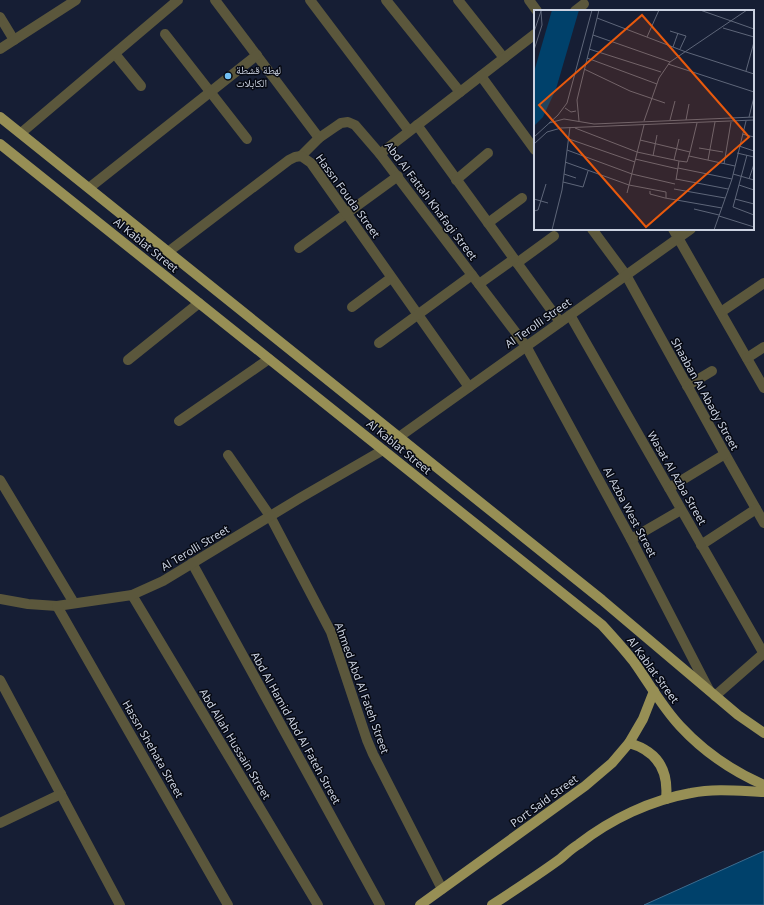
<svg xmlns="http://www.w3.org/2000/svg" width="764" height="905" font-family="'Noto Sans','Noto Naskh Arabic',sans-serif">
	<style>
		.water { fill: #00416b; stroke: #3d6c8e }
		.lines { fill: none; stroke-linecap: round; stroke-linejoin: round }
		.minor { stroke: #5b573c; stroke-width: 10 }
		.major { stroke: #978f55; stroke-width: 10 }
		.poi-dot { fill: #72c1f5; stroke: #060912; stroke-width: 1.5 }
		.labels { text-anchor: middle; stroke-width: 3; stroke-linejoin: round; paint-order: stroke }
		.poi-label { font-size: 11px; fill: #cbd2e1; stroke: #060912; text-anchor: start }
		.street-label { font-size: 11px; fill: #cbd2e1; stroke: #060912 }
		.inset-road { fill: none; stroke: #5e6679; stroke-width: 1 }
		.view { fill: #e8590c; fill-opacity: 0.15; stroke: #e8590c; stroke-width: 2 }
		.inset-edge { fill: none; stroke: #cbd2e1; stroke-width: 2 }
	</style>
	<rect width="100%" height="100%" fill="#161e34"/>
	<polygon class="water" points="764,851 764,905 644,905"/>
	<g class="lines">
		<g class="minor">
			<polyline points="215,0 319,138"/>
			<polyline points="310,0 409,131"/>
			<polyline points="386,0 460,92"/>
			<polyline points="458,0 504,58"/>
			<polyline points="529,0 537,11"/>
			<polyline points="575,11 584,4"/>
			<polyline points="0,17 14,40"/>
			<polyline points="165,34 247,139"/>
			<polyline points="0,49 76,0"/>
			<polyline points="115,54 141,86"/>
			<polyline points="481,76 535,150"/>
			<polyline points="417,125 560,322"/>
			<polyline points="21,133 178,0"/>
			<polyline points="380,154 535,34"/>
			<polyline points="301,156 319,138 335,127 341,123 348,122 355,125 380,154 526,346 631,539 709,690"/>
			<polyline points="456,180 488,153"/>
			<polyline points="89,188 257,55"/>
			<polyline points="488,223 522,198"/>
			<polyline points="592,229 626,275 725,454 764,523"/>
			<polyline points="673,229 764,388"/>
			<polyline points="299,248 398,176"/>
			<polyline points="168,252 289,160 295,157 301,156 311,163 469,387"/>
			<polyline points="517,263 554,236"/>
			<polyline points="479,284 514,259"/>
			<polyline points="352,307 391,278"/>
			<polyline points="721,312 764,283"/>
			<polyline points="570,315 764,654"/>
			<polyline points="379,343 472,275"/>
			<polyline points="747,358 764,347"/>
			<polyline points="128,360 199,303"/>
			<polyline points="687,386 712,371"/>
			<polyline points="179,421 269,359"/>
			<polyline points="399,437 691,229"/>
			<polyline points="228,455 270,516 331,632 367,740 373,754 442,889"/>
			<polyline points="0,480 74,603"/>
			<polyline points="669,488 725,454"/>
			<polyline points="631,539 681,510"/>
			<polyline points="701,545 756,509"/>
			<polyline points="192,563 380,905"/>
			<polyline points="132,595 318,905"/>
			<polyline points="0,599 28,604 57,606 132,595 163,581 300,498 383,450"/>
			<polyline points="57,606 228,905"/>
			<polyline points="0,680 120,905"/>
			<polyline points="715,696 764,653"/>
			<polyline points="0,823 61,794"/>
		</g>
		<g class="major">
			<polyline points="0,117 602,600 738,715 764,733"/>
			<path d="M0 144 602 625C613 637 624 649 634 662 649 683 662 707 680 726 704 752 732 771 764 785"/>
			<path d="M629 743C657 751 669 770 666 799"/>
			<polyline points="420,905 585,786 612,763 629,743 643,719 654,691"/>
			<path d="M492 905C515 890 538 875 560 859 566 854 572 848 579 844 611 819 651 800 691 793 715 788 740 791 764 792"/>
		</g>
	</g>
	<circle class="poi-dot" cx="228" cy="76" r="4"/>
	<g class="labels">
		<g class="poi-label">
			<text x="236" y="74">لهطة قشطة<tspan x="236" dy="13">الكابلات</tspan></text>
		</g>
		<g class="street-label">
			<text transform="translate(348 196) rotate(54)" y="4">Hassn Fouda Street</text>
			<text transform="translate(431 201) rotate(53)" y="4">Abd Al Fattah Khafagi Street</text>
			<text transform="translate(146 245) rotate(39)" y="4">Al Kablat Street</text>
			<text transform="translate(538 323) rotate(-35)" y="4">Al Terolli Street</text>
			<text transform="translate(705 394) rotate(61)" y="4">Shaaban Al Abady Street</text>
			<text transform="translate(399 447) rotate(39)" y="4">Al Kablat Street</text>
			<text transform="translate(677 478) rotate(60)" y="4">Wasat Al Azba Street</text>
			<text transform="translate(630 512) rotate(62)" y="4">Al Azba West Street</text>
			<text transform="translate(195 548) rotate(-31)" y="4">Al Terolli Street</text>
			<text transform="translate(653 670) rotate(54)" y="4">Al Kablat Street</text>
			<text transform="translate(362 688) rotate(70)" y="4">Ahmed Abd Al Fateh Street</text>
			<text transform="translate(296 728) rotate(61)" y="4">Abd Al Hamid Abd Al Fateh Street</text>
			<text transform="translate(235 744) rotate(59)" y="4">Abd Allah Hussain Street</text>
			<text transform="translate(153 749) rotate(60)" y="4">Hassn Shehata Street</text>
			<text transform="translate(544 801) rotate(-36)" y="4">Port Said Street</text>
		</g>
	</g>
	<g transform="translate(534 10)">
		<rect width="220" height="220" fill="#161e34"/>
		<path d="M18 0H45L22 79 9 107 0 116V62Z" fill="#00416b"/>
		<path class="inset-road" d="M166 0 220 19M63 8 152 42 220 64M189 18 220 27M136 21 152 26 146 39M0 22 7 1M59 25 136 52M113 27 125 0M139 37 144 23M55 39 127 62M0 40 8 15 7 1M53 48 123 74M134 54 220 82M50 59 96 81 131 93M212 61 220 32M31 98 37 102 42 101M215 107 220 87M136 110 141 91M152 110 155 94M45 111 43 90 65 0M110 111 125 68 136 52 213 0M15 113 30 109 60 114 220 107M41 118 103 142 145 151 153 152 156 142M208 124 220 127M0 127 24 105 33 93 58 0M35 129 101 152M106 130 156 142 163 113M0 134 13 122 27 118 220 110M205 136 220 141M165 138 189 142M33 140 98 164 141 174M203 143 220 147M213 145 199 197 220 205M119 146 123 125M155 146 201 156M101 149 144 159M140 150 145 129M174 150 181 112M31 152 95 175 132 182V188M190 154 197 112M144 158 198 169M30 164 42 168M199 164 220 170M142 169 194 179M215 169 220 154M142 170 145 151M29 172 49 177 54 161M205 175 220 180M140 179 191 188M116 181V184L131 188 188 198M93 183 110 115M0 189 14 193M201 189 220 194M160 199 185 205M0 201 4 200 12 174M185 206 220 217M18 220 28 180 36 117M180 220 198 169 212 111"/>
		<path class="view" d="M108 5 215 127 112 217 5 95Z"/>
		<rect width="220" height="220" class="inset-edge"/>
	</g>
</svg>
